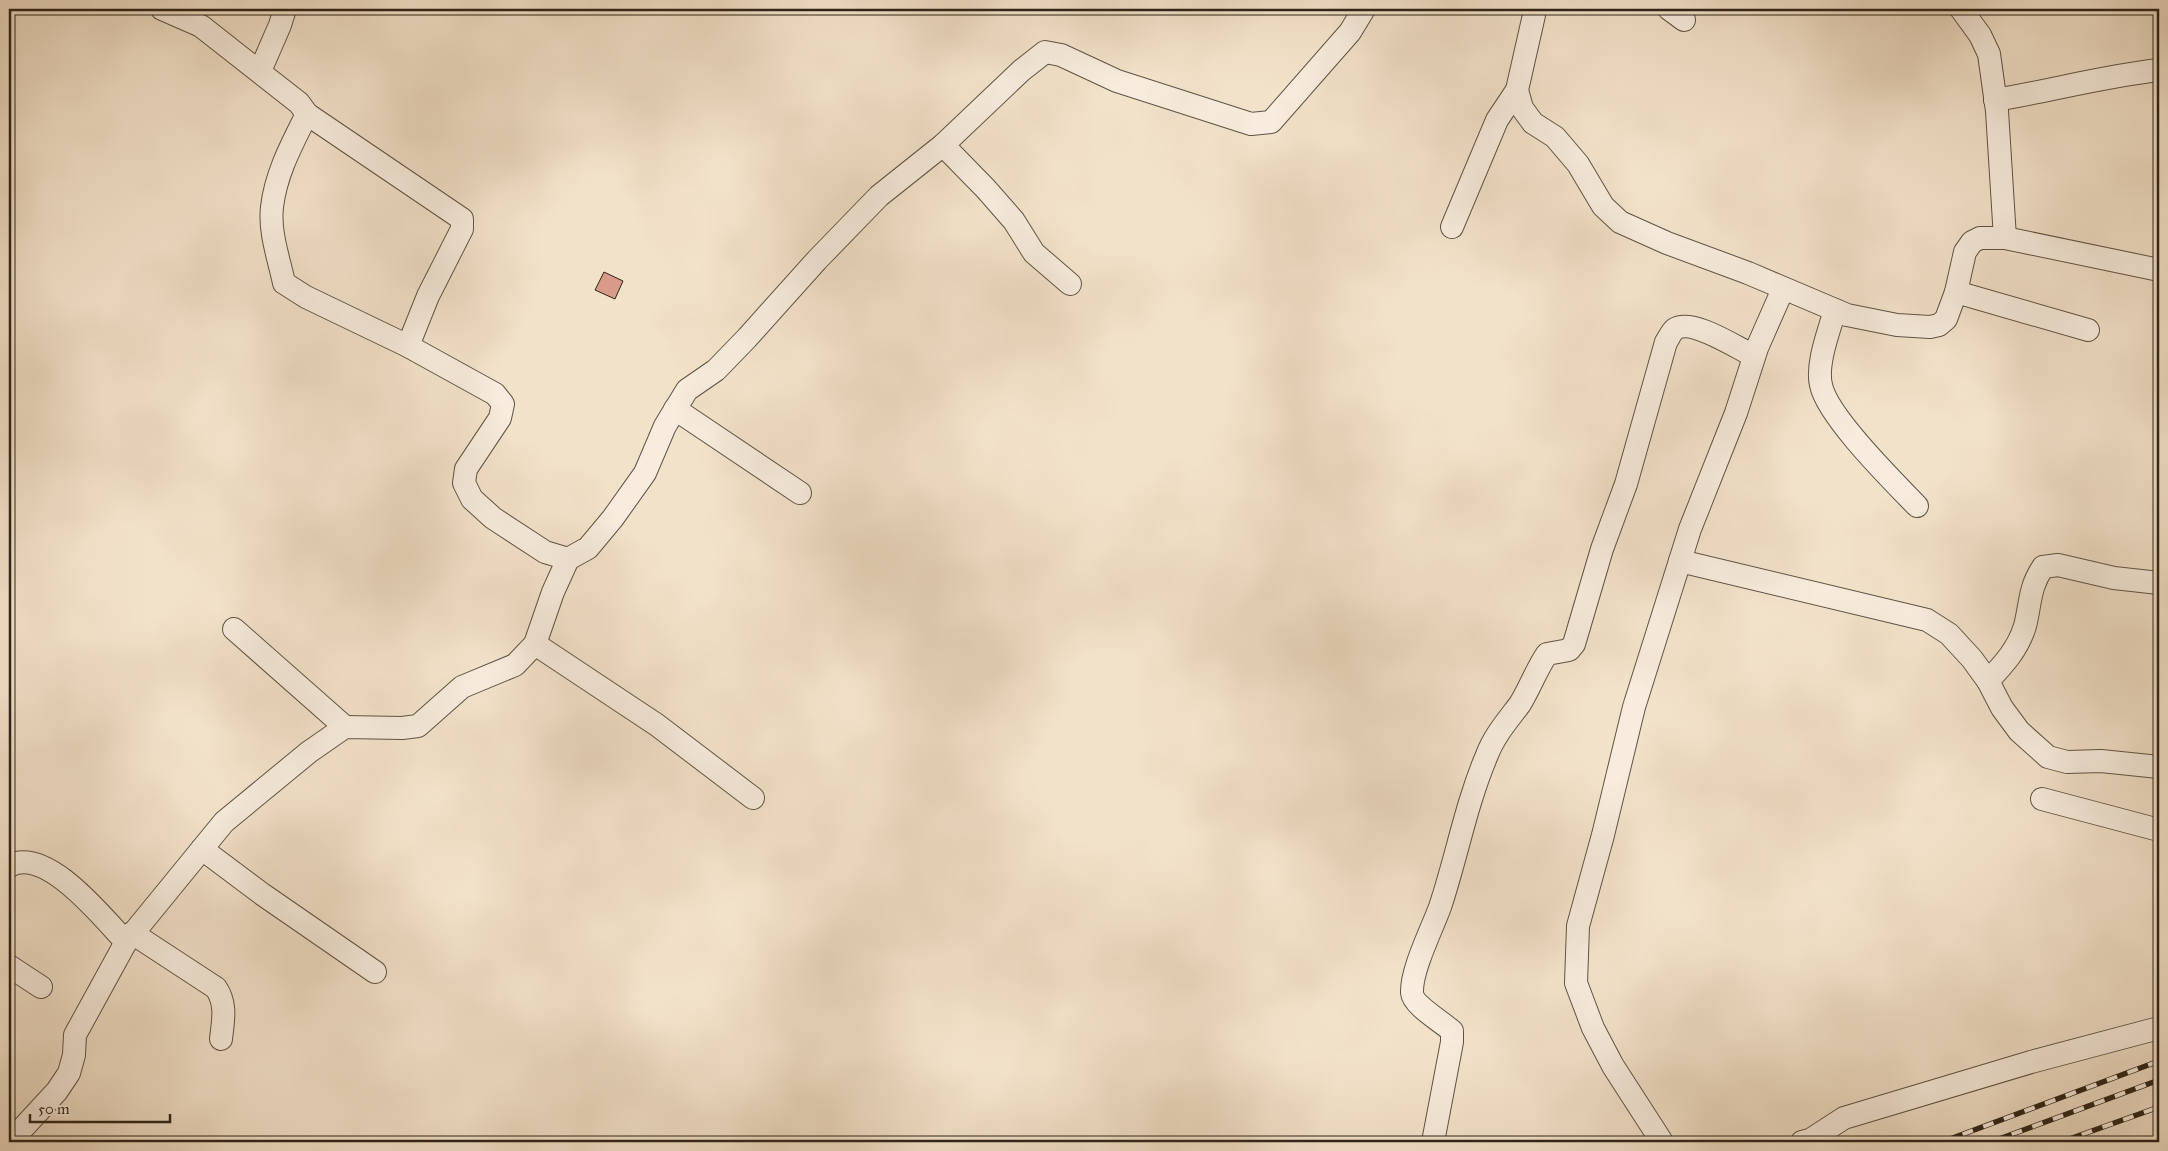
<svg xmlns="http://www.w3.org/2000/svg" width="2168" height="1151" font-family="'IM FELL Great Primer',serif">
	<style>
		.building { fill: #d89b8a; stroke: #2d2419 }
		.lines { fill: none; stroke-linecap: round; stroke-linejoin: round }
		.street-casing { stroke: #5e5445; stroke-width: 24 }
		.street { stroke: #f7ecdd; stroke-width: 22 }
		.rail-casing { stroke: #2d2419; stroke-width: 5.5 }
		.rail { stroke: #f7ecdd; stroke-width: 4; stroke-dasharray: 11; stroke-linecap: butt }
	</style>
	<rect width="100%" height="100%" fill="#f3e2ca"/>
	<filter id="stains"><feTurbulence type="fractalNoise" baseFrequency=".004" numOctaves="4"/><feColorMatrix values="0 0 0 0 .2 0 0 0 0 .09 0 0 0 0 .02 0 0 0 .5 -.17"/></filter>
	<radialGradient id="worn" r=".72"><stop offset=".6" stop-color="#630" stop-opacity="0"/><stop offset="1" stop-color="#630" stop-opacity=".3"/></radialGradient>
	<polygon class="building" points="604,272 623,281 615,299 595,290"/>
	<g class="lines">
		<defs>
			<g id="street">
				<polyline points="162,9 201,26 299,103 307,114 462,219 462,229 428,296 408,346 495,394 503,404 500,418 466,469 464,483 472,499 493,518 545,552 568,559 588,548 613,518 645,473 665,426 687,390 716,370 747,338 817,260 879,196 943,145 1022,70 1045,52 1061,55 1117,81 1251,124 1271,122 1350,32 1364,9"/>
				<polyline points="1533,9 1534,15 1517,90 1522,108 1533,123 1555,137 1578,164 1603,206 1620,222 1667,243 1748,273 1847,315 1897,325 1930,327 1939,325 1946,319 1956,292 1965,252 1972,242 1980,238 2005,238 2159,270"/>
				<polyline points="1669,9 1684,20"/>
				<polyline points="1961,9 1980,35 1989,54 1997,111 2005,238"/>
				<polyline points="260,71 280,25 285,9"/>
				<path d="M1995 100C2050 91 2104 76 2159 70"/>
				<path d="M307 114C292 144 276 173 272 207 269 232 279 259 284 283L306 297 408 346"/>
				<polyline points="943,145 986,189 1014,221 1034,253 1070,284"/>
				<polyline points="1452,227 1497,120 1517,90"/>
				<polyline points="1956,292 2088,330"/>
				<path d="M1835 310C1829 331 1816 364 1821 385 1827 416 1893 481 1917 506"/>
				<polyline points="675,409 800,493"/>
				<polyline points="1680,561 1927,620 1949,634 1972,659 1988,681 2002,708 2019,731 2048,757 2067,762 2101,761 2159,767"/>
				<polyline points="234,629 345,727"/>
				<polyline points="535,644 657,725 753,798"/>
				<path d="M1988 681C2004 664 2018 649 2025 626 2031 602 2029 588 2043 567L2058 565 2114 578 2159 583"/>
				<polyline points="2042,799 2159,830"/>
				<polyline points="202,849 262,894 375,972"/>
				<path d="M9 866C46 845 103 918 126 942"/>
				<path d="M132 933 216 988C227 1004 223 1021 221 1039"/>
				<polyline points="9,966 41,987"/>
				<polyline points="10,1142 57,1091 69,1073 74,1055 75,1035 126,942 224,822 309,752 345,727 402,728 418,726 462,687 515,665 535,644 553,592 568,559"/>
				<path d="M1433 1142 1452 1042V1031C1442 1022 1413 1005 1412 993 1411 970 1432 929 1440 907 1457 856 1466 804 1487 755 1494 736 1508 720 1520 704 1530 688 1536 670 1547 654L1569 650 1574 644 1602 549 1626 484 1666 342C1669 338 1671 332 1675 329 1692 318 1737 348 1754 356"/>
				<polyline points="1662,1142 1613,1066 1593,1028 1576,983 1578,926 1603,835 1634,707 1690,529 1736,413 1757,348 1783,289"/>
				<polyline points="1802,1142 1810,1140 1844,1118 2031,1062 2159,1028"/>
			</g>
		</defs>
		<use href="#street" class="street-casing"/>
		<use href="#street" class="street"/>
		<defs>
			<g id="rail">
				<polyline points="1942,1142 2159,1061"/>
				<polyline points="1991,1142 2159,1080"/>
				<polyline points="2061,1142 2159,1107"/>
			</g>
		</defs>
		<use href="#rail" class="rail-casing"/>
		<use href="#rail" class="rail"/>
	</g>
	<rect width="2168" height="1151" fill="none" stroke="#f3e2ca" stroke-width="30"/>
	<rect x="10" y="10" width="2148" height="1131" fill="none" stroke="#2d2419" stroke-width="2.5"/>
	<rect x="15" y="15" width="2138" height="1121" fill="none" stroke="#2d2419"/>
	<path d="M30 1114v8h140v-8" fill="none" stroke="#2d2419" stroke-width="2.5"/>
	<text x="38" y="1114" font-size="15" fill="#2d2419" stroke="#f7ecdd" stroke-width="4" paint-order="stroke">50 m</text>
	<rect width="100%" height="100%" filter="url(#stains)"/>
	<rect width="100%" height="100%" fill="url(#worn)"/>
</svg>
